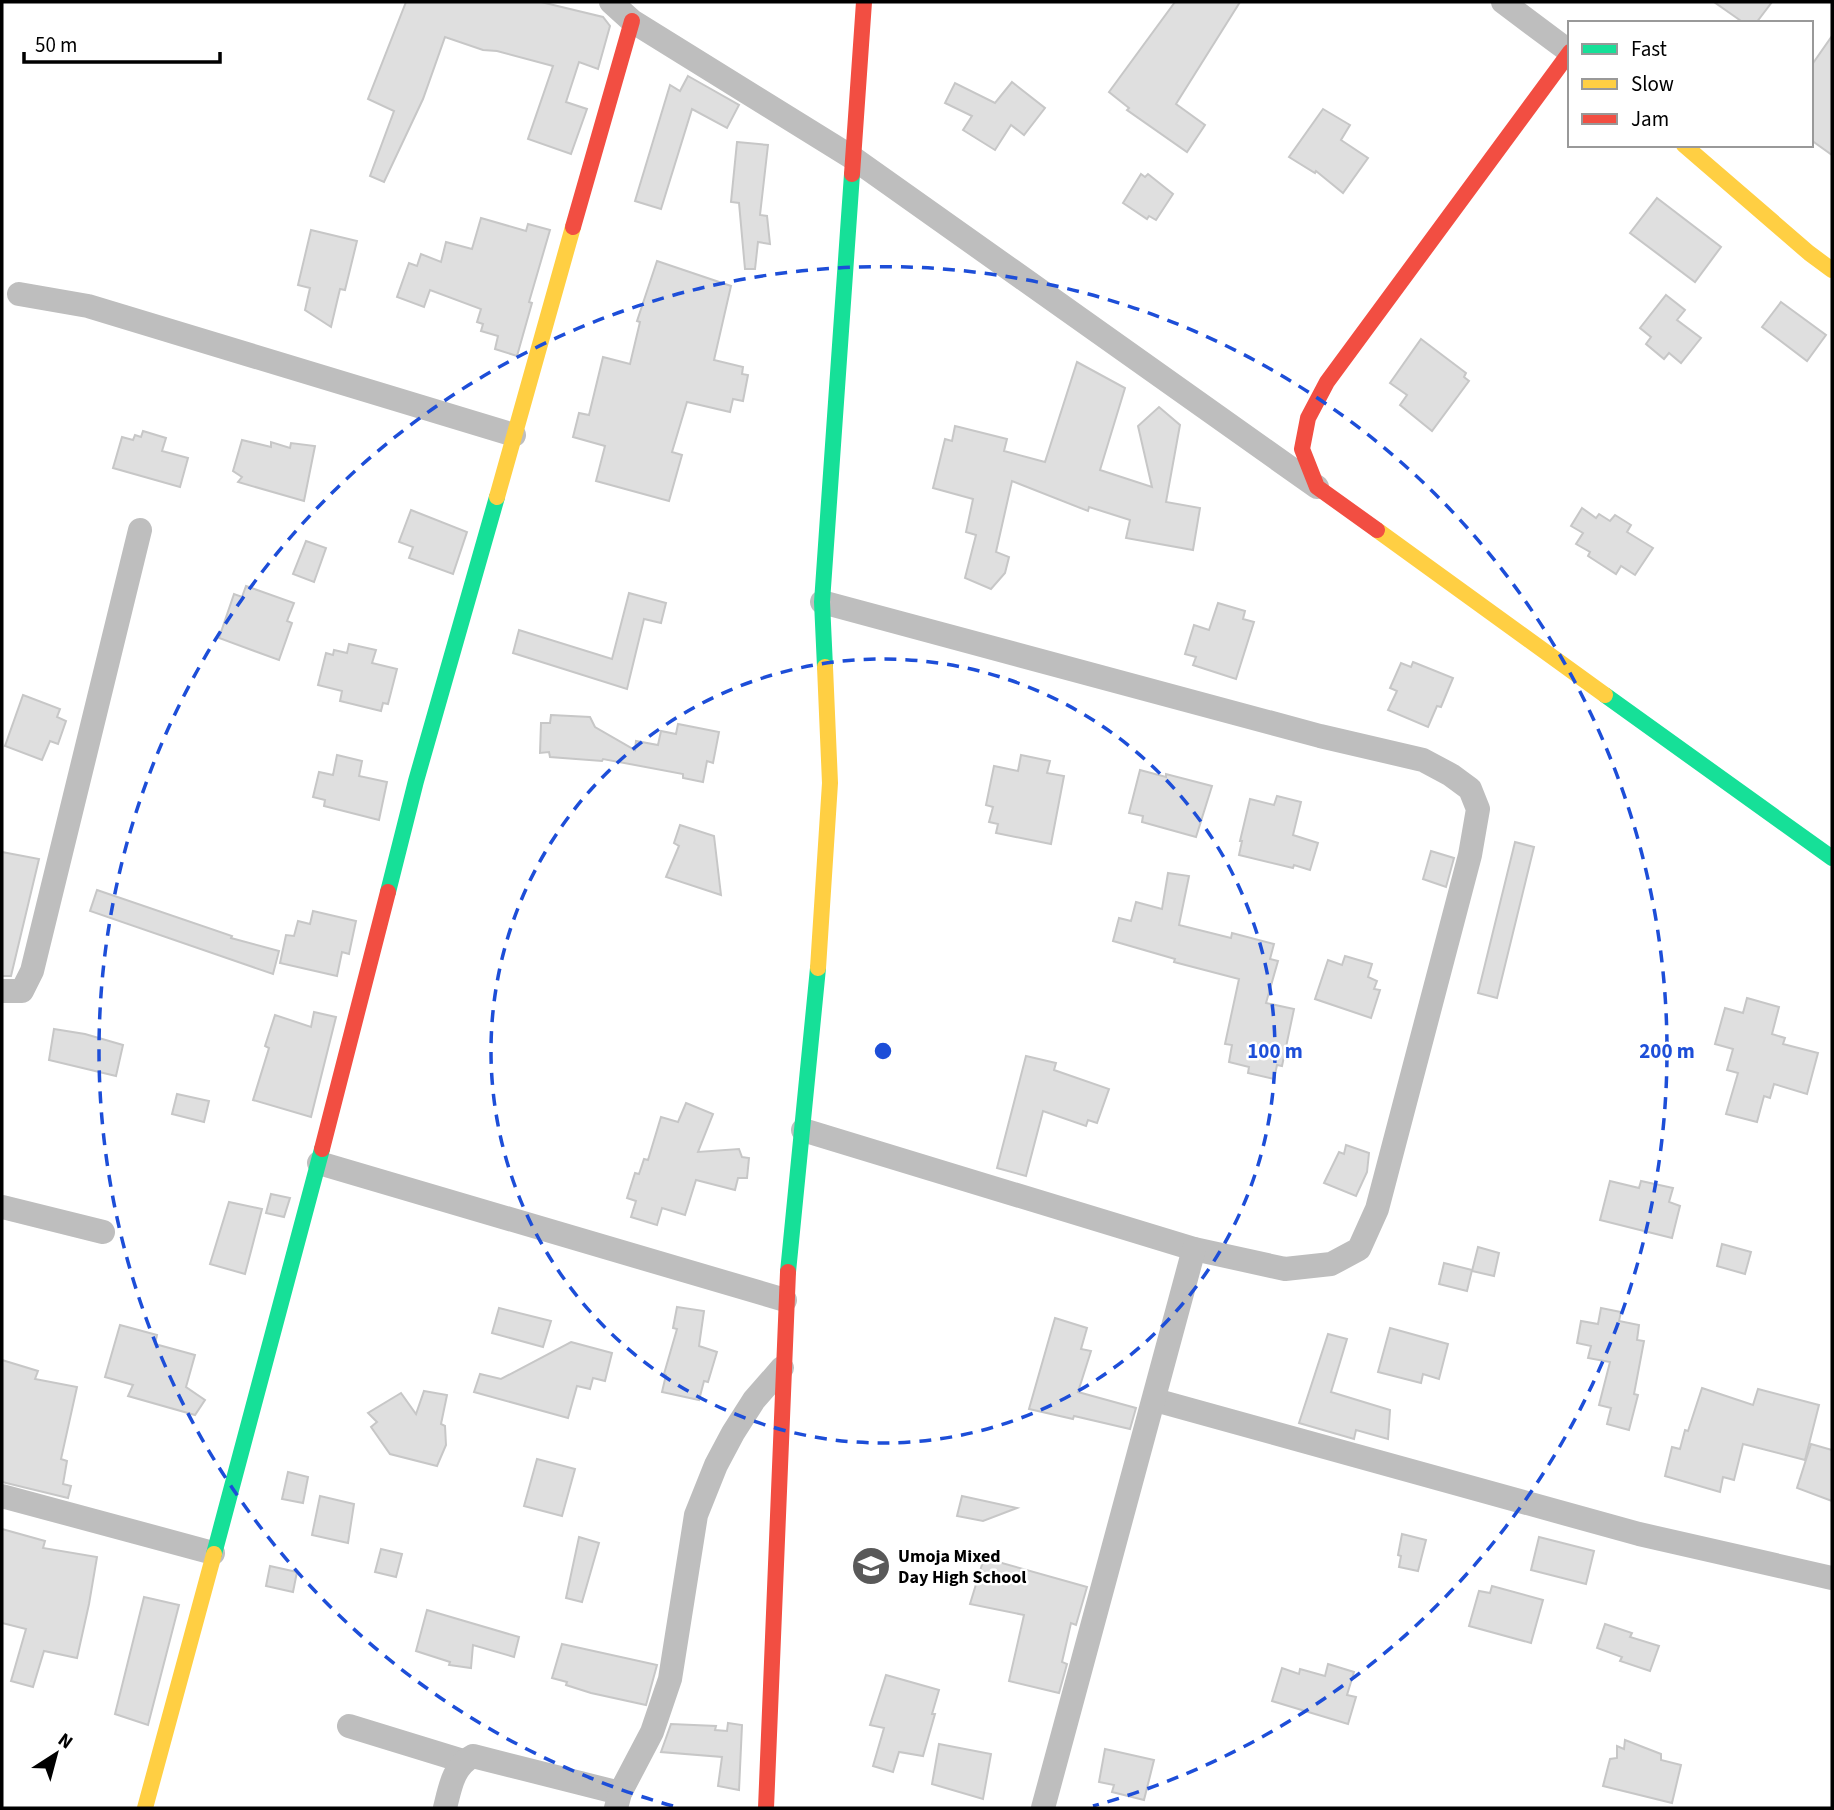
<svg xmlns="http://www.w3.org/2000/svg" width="1834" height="1810" font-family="'Source Sans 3',sans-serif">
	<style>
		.building { fill: #dfdfdf; stroke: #c7c7c7; stroke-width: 2 }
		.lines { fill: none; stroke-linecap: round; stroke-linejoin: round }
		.street { stroke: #bebebe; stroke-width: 24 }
		.fast { stroke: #16e098; stroke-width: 16 }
		.slow { stroke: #ffcf43; stroke-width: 16 }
		.jam { stroke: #f24e42; stroke-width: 16 }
		.ring { fill: none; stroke: #1d4ed8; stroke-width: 3.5; stroke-dasharray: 12 9 }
		.labels { text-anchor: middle; stroke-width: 5; stroke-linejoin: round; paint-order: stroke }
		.poi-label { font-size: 18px; font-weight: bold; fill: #000; stroke: #fff; text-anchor: start }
		.centre { fill: #1d4ed8; stroke: #fff; stroke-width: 3.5 }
		.ring-label { font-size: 21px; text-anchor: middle; font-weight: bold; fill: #1d4ed8; stroke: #fff; stroke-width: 5; stroke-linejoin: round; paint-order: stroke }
	</style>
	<rect width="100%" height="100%" fill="#fff"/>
	<g class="building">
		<polygon points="406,2 541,2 603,17 610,26 598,69 579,62 566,102 587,109 571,154 528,139 553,66 497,51 483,50 445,37 423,99 384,182 370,176 394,111 368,99"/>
		<polygon points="1175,2 1240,2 1176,104 1205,125 1187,152 1127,110 1129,108 1109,92"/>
		<polygon points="1714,2 1772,2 1756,23 1744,23"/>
		<polygon points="1832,36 1832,155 1811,140 1811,66"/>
		<polygon points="688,76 739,105 727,128 692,109 661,209 635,201 670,85 680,91"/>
		<polygon points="1012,82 1045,108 1024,135 1011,125 995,150 963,130 972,116 945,103 955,83 995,103"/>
		<polygon points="1323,109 1350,125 1341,140 1368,158 1343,193 1316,171 1315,173 1289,157"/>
		<polygon points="737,142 768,145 760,215 767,216 770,244 758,242 755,269 745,269 739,203 731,202"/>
		<polygon points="1141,174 1145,177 1148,174 1173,194 1156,220 1149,216 1147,219 1123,203"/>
		<polygon points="1657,198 1721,247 1695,282 1630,233"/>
		<polygon points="481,218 526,231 528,224 550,230 529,302 532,303 517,356 495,349 498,336 481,331 483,324 477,322 481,309 430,290 424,307 397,297 409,263 417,266 421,254 441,262 446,242 472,249"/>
		<polygon points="311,230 357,241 345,290 340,289 331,327 305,310 310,288 298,285"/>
		<polygon points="657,261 731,286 714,360 743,367 742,374 748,375 743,401 733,399 730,412 687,402 672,452 682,455 669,501 596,481 605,446 573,437 579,413 589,415 603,357 630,364 640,322 637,321"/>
		<polygon points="1666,295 1685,310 1677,320 1701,338 1681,363 1669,353 1664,359 1646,344 1651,337 1640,328"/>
		<polygon points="1781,302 1826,335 1807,361 1762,327"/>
		<polygon points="1421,339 1466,373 1464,377 1469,381 1432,431 1400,405 1407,395 1390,383"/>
		<polygon points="1077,362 1125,388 1100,470 1152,487 1138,426 1159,407 1180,425 1166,502 1200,508 1193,550 1126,538 1130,520 1089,507 1088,511 1012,481 996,552 1009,557 1005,573 991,589 965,578 976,535 966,532 973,499 933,488 945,439 952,441 955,426 1007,439 1004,451 1045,462"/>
		<polygon points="143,431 166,438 162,451 188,458 180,487 113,468 122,437 133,440 135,435 141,437"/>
		<polygon points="242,440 271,447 271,442 290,448 291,443 315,446 304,501 238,482 242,477 233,471"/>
		<polygon points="1582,508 1596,518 1599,514 1610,521 1615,515 1631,525 1627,532 1653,548 1635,575 1621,566 1616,574 1588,556 1590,552 1576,544 1583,533 1571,526"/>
		<polygon points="411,510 467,532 453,574 409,558 413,547 399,542"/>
		<polygon points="306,541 326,548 314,582 293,574"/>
		<polygon points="246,586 294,603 287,621 292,623 279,660 219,638 234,594 242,597"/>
		<polygon points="629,593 666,603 661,623 644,619 627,689 513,653 519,630 612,659"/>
		<polygon points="1218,603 1245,611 1243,619 1254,622 1236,679 1193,665 1196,657 1185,654 1194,625 1209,630"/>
		<polygon points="349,644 376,650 372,663 397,669 388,704 383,703 381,711 340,701 342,691 318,685 326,653 333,655 334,650 347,653"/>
		<polygon points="1413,662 1453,678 1441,707 1437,706 1428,727 1388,710 1397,691 1390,688 1401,663 1411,667"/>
		<polygon points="23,695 60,709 57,717 66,721 58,744 50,741 42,760 5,746"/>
		<polygon points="551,715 590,717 595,727 635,750 636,741 658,745 661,731 676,734 678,724 719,732 713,763 707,761 703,782 683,778 683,774 603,759 602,761 550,757 549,752 540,753 541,723 550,723"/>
		<polygon points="337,755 362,761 359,776 387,782 379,820 324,806 325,800 313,797 319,772 333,775"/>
		<polygon points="1021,755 1050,761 1047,773 1064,776 1051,844 996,833 998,824 989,822 993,807 986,805 994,766 1018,771"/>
		<polygon points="1140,770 1166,777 1166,774 1212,786 1196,837 1142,822 1143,816 1129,813"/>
		<polygon points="1277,796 1301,802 1293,835 1318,843 1310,870 1294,865 1293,868 1239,855 1242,841 1240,841 1250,799 1274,805"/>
		<polygon points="680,825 714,836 721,895 666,877 679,846 674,843"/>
		<polygon points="1515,842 1534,847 1497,998 1478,993"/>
		<polygon points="1431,851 1454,858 1446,887 1423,879"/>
		<polygon points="2,852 39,859 11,976 2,976"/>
		<polygon points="1168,873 1189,876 1179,925 1231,938 1232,933 1274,944 1270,959 1278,961 1266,1003 1294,1009 1282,1066 1277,1065 1274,1079 1248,1073 1249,1067 1229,1062 1232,1045 1225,1044 1239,979 1174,962 1175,959 1113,941 1119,918 1131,921 1136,902 1162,909"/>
		<polygon points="97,890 232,936 231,938 279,951 273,974 90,911"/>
		<polygon points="313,911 356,921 349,954 342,952 337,976 280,963 286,935 294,936 298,921 310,924"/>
		<polygon points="1345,956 1372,964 1368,977 1377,981 1374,989 1380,990 1371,1018 1315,999 1328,960 1342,965"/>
		<polygon points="1747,998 1779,1007 1772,1034 1785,1038 1783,1044 1818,1053 1807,1094 1774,1084 1770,1098 1764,1096 1757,1122 1726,1114 1738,1073 1727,1070 1733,1049 1715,1044 1725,1008 1743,1013"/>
		<polygon points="314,1012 336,1017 311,1117 253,1100 269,1048 265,1046 275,1015 311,1027"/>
		<polygon points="54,1029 85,1034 123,1045 116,1076 49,1060"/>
		<polygon points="1026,1056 1056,1063 1054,1070 1109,1089 1097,1123 1088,1120 1086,1126 1043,1111 1026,1176 997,1168"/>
		<polygon points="177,1094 209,1101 204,1122 172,1114"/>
		<polygon points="686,1103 713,1114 698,1152 739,1149 742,1157 749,1158 747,1178 738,1178 735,1190 696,1180 685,1215 662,1208 657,1225 631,1217 636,1201 627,1198 635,1173 639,1174 644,1159 648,1160 661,1117 678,1122"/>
		<polygon points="1346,1145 1369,1153 1367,1172 1356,1196 1324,1183 1339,1152 1344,1154"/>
		<polygon points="1610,1181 1639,1188 1641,1181 1673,1188 1669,1202 1680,1206 1672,1238 1600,1220"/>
		<polygon points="271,1194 290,1198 284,1217 266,1213"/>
		<polygon points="229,1202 262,1209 245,1274 210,1264"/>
		<polygon points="1722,1244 1751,1252 1745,1274 1717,1266"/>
		<polygon points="1478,1247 1499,1253 1494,1276 1472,1271"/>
		<polygon points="1444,1263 1472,1270 1467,1291 1439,1284"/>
		<polygon points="677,1307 704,1311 699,1346 717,1352 708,1382 704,1381 699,1400 662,1392 666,1375 664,1374 677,1329 673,1328"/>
		<polygon points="499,1308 551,1321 543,1347 492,1333"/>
		<polygon points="1601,1308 1621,1312 1619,1321 1639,1325 1637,1340 1644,1341 1634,1394 1638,1395 1629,1430 1607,1424 1611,1408 1599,1405 1610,1362 1588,1358 1591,1346 1577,1343 1581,1321 1598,1324"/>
		<polygon points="1055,1318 1087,1328 1081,1349 1091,1351 1078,1392 1136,1408 1130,1429 1074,1416 1073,1419 1029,1409"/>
		<polygon points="120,1325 157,1335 155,1344 195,1355 186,1387 205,1400 195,1415 128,1396 133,1385 105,1377"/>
		<polygon points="1390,1328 1448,1344 1439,1379 1423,1374 1421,1383 1378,1372"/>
		<polygon points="1328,1334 1347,1339 1331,1392 1390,1410 1388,1439 1356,1430 1354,1439 1299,1423"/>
		<polygon points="571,1342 612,1353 605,1381 593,1378 590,1389 577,1386 568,1418 474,1392 480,1374 501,1379"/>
		<polygon points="2,1360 38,1371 35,1379 77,1387 61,1459 67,1461 63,1484 71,1486 68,1498 2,1482"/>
		<polygon points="1702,1388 1753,1405 1758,1389 1819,1405 1805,1460 1743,1444 1734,1480 1723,1477 1720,1492 1665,1476 1672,1447 1680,1449 1685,1430 1688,1431"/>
		<polygon points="424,1391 447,1395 441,1424 445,1426 446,1445 437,1466 390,1454 371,1427 377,1422 368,1413 401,1393 416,1414"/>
		<polygon points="1811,1444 1832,1450 1832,1501 1797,1488"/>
		<polygon points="537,1459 575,1469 562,1516 524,1506"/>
		<polygon points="288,1472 308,1477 303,1503 282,1499"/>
		<polygon points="320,1496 354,1504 348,1543 312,1535"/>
		<polygon points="962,1496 1017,1508 983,1521 957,1516"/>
		<polygon points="2,1529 45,1541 43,1548 97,1557 89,1604 77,1658 44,1651 33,1687 11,1681 26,1629 2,1623"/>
		<polygon points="1402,1534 1426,1540 1418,1571 1399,1567 1401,1556 1398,1555"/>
		<polygon points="579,1537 599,1543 582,1602 566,1598"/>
		<polygon points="1539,1537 1594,1551 1586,1584 1531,1570"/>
		<polygon points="381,1549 402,1554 396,1577 375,1572"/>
		<polygon points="984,1558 1087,1587 1076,1625 1071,1623 1062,1662 1067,1664 1059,1693 1009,1681 1024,1615 970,1604"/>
		<polygon points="270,1566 297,1572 293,1592 266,1586"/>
		<polygon points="1492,1586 1543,1600 1531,1643 1469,1626 1479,1591 1490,1593"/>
		<polygon points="144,1597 179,1605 148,1725 115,1714"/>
		<polygon points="427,1610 519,1637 514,1657 473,1645 471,1668 449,1665 450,1662 416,1651"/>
		<polygon points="1605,1624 1632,1633 1630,1637 1659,1646 1650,1671 1620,1661 1622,1657 1597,1648"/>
		<polygon points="562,1644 657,1665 646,1705 591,1693 566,1685 567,1682 552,1678"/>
		<polygon points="1328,1664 1354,1672 1347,1695 1356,1697 1348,1724 1272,1701 1282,1668 1299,1674 1300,1669 1325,1676"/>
		<polygon points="886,1675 939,1690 932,1714 935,1714 923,1756 899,1752 893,1772 873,1766 884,1728 870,1725"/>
		<polygon points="728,1723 742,1725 739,1790 718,1786 722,1757 661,1752 671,1724 716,1726 715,1730 727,1731"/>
		<polygon points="1625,1740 1661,1754 1661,1760 1681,1765 1672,1803 1603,1786 1610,1759 1617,1758 1617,1746 1624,1749"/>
		<polygon points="939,1744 991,1754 983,1799 932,1784"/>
		<polygon points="1105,1749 1154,1760 1144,1800 1112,1792 1114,1785 1099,1782"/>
	</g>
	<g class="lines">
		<g class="street">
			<polyline points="611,2 632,21 853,158 1317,487"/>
			<polyline points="1503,2 1570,52"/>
			<polyline points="19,294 88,306 514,435"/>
			<polyline points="2,991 22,991 32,971 140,530"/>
			<polyline points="803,1130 1194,1249 1285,1269 1331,1264 1359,1249 1377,1209 1470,855 1478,809 1470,789 1451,775 1423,760 1320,736 822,602"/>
			<polyline points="319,1163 785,1300"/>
			<polyline points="2,1207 103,1232"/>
			<polyline points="1155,1400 1639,1534 1832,1578"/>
			<polyline points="2,1496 213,1553"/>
			<polyline points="349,1726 463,1761"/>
			<path d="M445 1808C450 1788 453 1766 473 1756L620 1793"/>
			<polyline points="616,1808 620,1793 652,1732 670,1679 696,1515 716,1465 733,1433 754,1400 782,1368"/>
			<polyline points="1043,1808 1194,1249"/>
		</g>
		<g class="fast">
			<polyline points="825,667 822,602 852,174"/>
			<polyline points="1605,695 1832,858"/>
			<polyline points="388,892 416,781 497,497"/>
			<polyline points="788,1272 818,968"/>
			<polyline points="214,1554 322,1149"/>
		</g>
		<g class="slow">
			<polyline points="1684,145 1809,253 1832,270"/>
			<polyline points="497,497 573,227"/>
			<polyline points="1377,530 1605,695"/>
			<polyline points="818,968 830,783 825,667"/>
			<polyline points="145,1808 214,1554"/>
		</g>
		<g class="jam">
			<polyline points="852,174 864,2"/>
			<polyline points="573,227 632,21"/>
			<polyline points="1377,530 1317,487 1302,449 1308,418 1327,382 1570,52"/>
			<polyline points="322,1149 388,892"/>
			<polyline points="766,1808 788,1272"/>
		</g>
	</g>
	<g class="ring">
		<circle cx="883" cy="1051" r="392"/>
		<path d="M673 1806A784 784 0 1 1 1093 1806"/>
	</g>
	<defs>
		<symbol id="school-disc" viewBox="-11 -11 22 22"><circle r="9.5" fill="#595959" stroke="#fff"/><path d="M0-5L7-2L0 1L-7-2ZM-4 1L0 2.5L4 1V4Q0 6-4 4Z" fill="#fff"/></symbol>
	</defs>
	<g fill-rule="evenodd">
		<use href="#school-disc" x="849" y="1544" width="44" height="44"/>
	</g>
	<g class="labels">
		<g class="poi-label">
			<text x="898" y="1562">Umoja Mixed<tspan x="898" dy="21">Day High School</tspan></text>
		</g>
	</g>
	<circle cx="883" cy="1051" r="10" class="centre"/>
	<g class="ring-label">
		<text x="1275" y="1058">100 m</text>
		<text x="1667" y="1058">200 m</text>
	</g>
	<rect width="1834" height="1810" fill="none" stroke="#000000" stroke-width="7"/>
	<rect x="1568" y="21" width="245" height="126" fill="#ffffff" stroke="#999999" stroke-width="2"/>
	<rect x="1582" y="44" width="35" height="10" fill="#16e098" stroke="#999999" stroke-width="2"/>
	<text x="1631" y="56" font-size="21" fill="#000000">Fast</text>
	<rect x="1582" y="79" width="35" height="10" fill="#ffcf43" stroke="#999999" stroke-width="2"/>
	<text x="1631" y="91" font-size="21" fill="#000000">Slow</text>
	<rect x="1582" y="114" width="35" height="10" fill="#f24e42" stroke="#999999" stroke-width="2"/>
	<text x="1631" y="126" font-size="21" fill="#000000">Jam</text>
	<g transform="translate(56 1754) rotate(36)" stroke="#ffffff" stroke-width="5" paint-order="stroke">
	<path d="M0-5L12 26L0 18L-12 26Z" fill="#000000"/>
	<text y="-10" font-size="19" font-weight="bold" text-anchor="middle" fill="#000000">N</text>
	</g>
	<path d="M24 52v10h196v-10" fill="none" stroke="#000000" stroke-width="3.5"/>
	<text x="35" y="52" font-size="21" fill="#000000" stroke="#ffffff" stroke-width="5" paint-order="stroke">50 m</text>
</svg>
